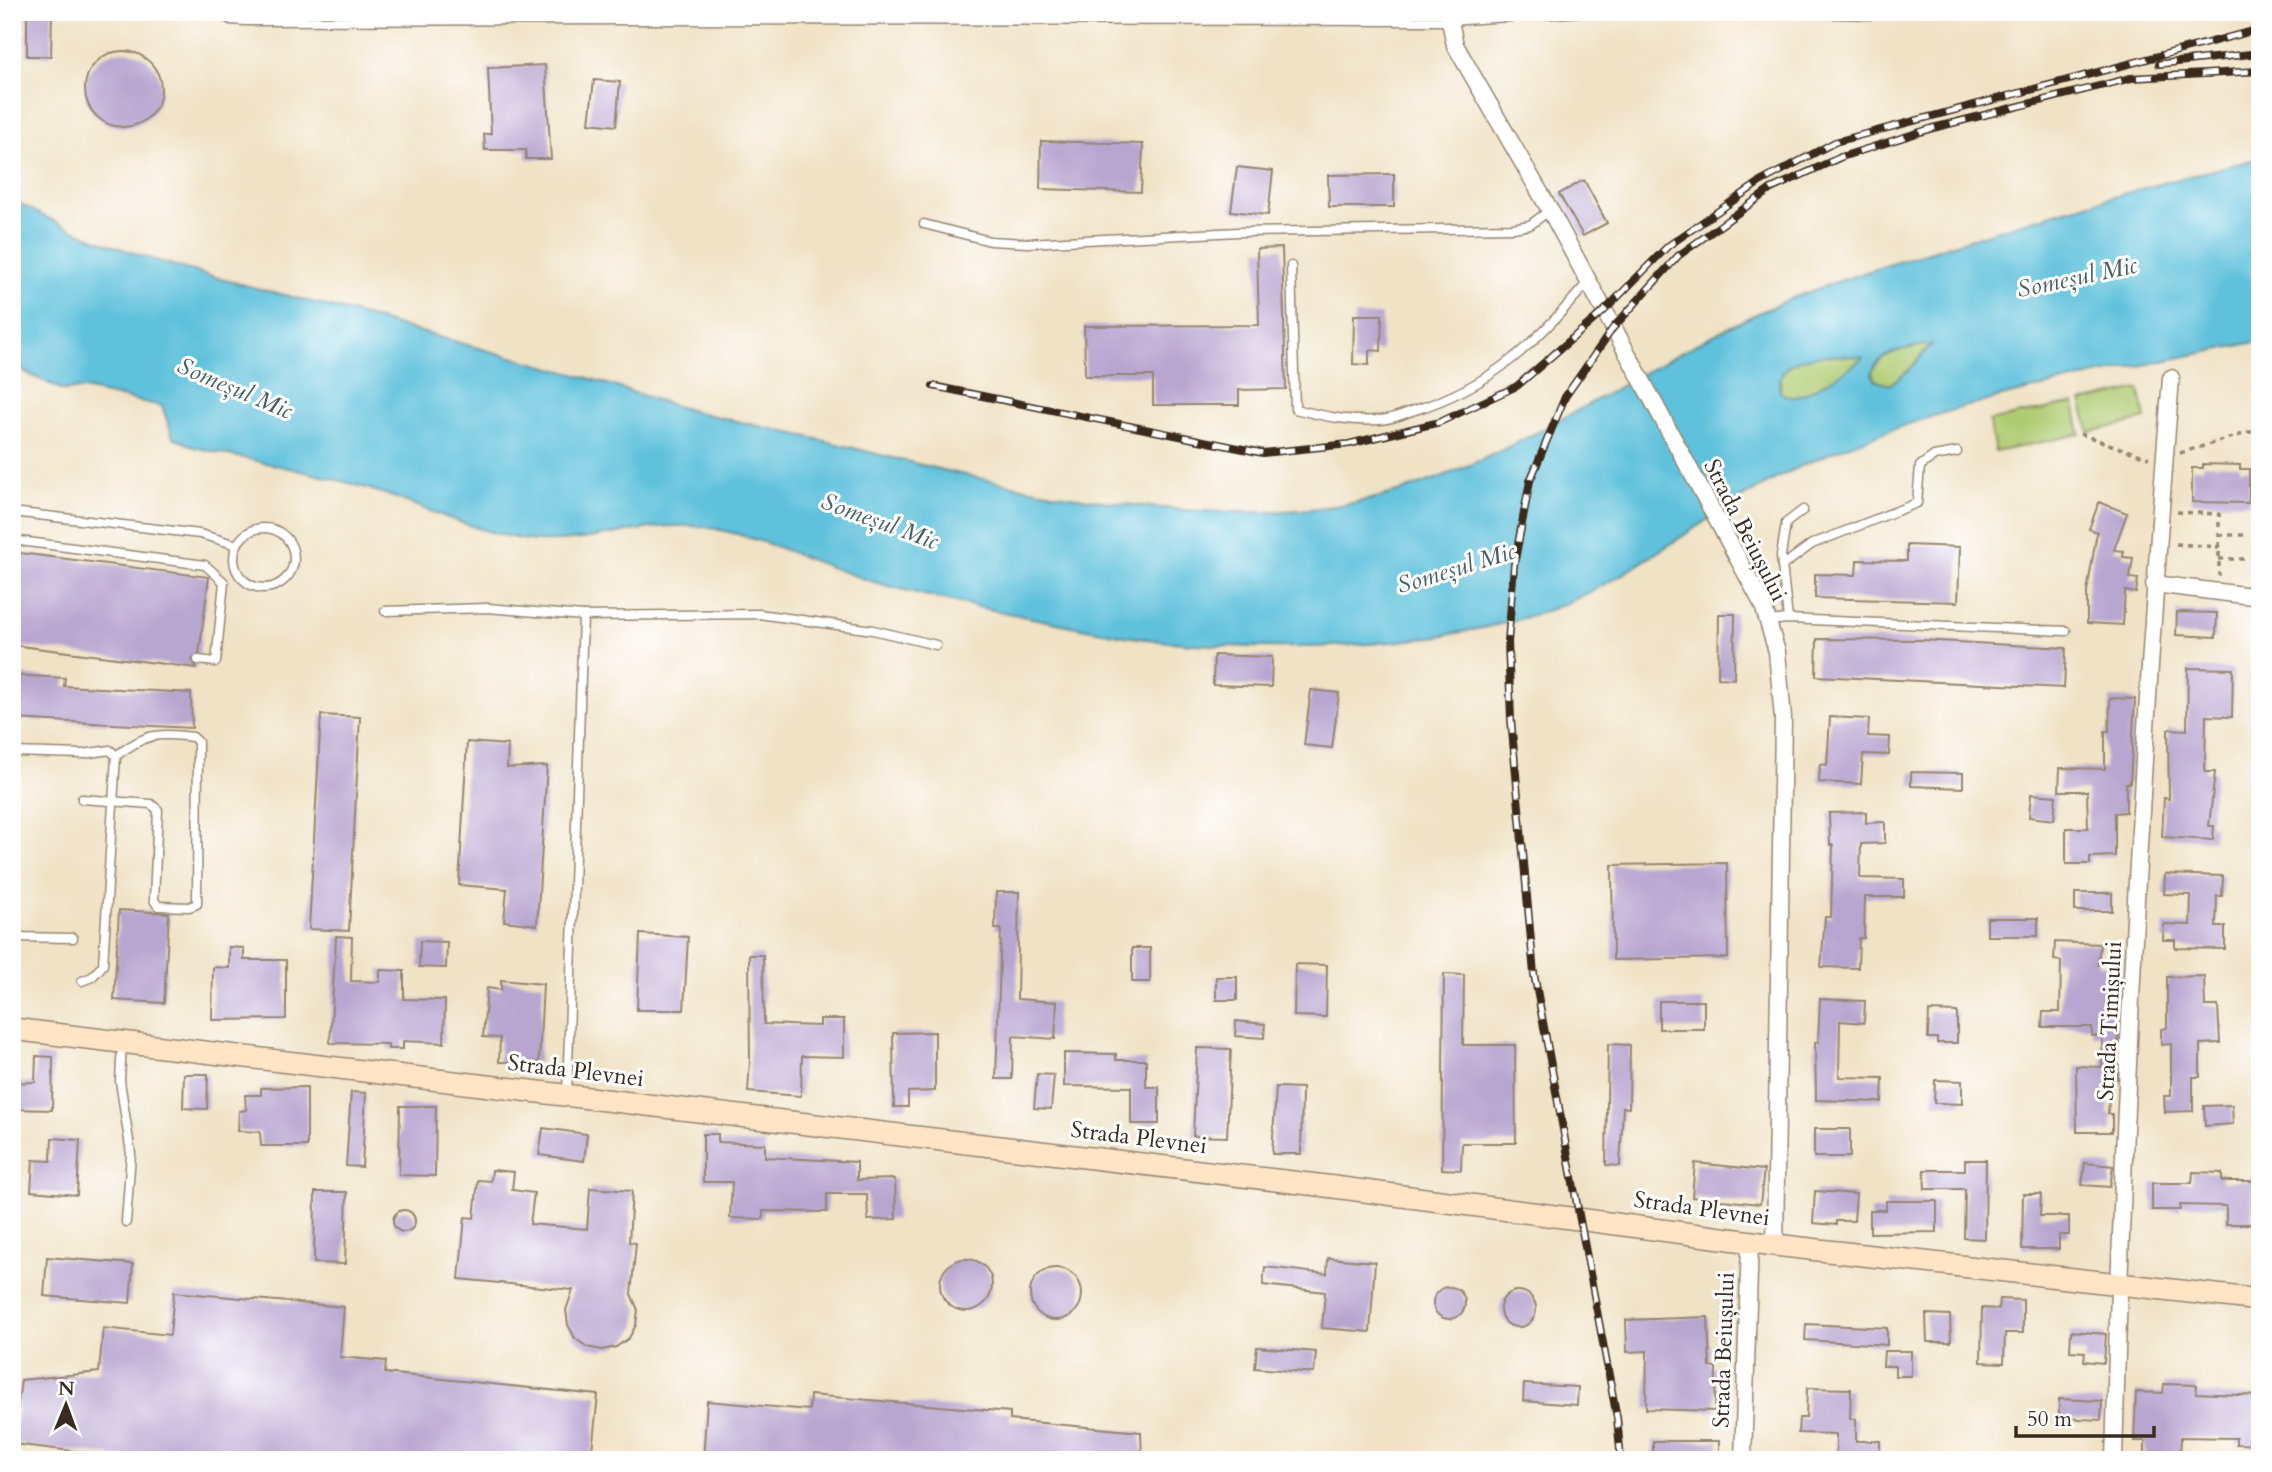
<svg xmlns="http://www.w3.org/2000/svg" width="2272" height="1472" font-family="Cardo,serif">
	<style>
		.green { fill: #b0cc73; stroke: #767b48; stroke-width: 2 }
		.water { fill: #5ec1dc; stroke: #4c767d; stroke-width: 2; fill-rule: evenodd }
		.building { fill: #b8a6d0 }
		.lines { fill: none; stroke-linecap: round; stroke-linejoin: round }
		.service-casing { stroke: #968672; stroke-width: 11 }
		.minor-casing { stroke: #968672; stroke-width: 19 }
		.secondary-casing { stroke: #968672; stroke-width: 24 }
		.path { stroke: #968672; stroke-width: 3.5; stroke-dasharray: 5 5; stroke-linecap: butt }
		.service { stroke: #fff; stroke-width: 8 }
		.minor { stroke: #fff; stroke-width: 16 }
		.secondary { stroke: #ffe4c6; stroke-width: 21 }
		.rail-casing { stroke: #3b2a1e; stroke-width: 8 }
		.rail { stroke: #fff; stroke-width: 5; stroke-dasharray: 16; stroke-linecap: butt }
		.labels { text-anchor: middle; stroke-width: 6; stroke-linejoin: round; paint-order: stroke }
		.street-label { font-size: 23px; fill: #3b2a1e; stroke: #fff }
		.water-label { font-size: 24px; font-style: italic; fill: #475f60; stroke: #fff }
	</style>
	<rect width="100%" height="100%" fill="#fff"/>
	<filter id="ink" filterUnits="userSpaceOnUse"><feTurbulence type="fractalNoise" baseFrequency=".0143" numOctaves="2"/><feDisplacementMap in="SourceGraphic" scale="14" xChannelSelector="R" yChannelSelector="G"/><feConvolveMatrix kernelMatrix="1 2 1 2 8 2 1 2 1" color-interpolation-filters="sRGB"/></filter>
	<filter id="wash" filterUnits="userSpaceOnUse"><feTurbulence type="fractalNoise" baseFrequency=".00686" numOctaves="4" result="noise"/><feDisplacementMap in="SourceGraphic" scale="28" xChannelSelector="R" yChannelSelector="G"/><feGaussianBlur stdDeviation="1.57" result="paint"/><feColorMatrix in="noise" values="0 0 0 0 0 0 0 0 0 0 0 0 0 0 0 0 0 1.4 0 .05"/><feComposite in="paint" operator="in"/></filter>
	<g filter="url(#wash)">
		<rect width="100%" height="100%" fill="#f0e2c5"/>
		<g class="green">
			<path d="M1933 343 1907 372 1889 385 1876 381 1871 374C1877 350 1912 348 1933 343Z"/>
			<path d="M1843 354 1863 356C1856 366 1807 395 1795 397 1789 398 1785 396 1780 392L1781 375C1795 353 1820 355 1843 354Z"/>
			<polygon points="2139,389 2146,419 2089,432 2082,402"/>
			<polygon points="2074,403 2080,434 1995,452 1989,421"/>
		</g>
		<path class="water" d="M2260 158V341C2105 374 1934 401 1791 471 1702 514 1622 590 1527 617 1414 649 1277 653 1161 641 1114 636 1068 625 1022 616 973 606 923 596 874 582 823 567 773 542 721 530 655 514 593 548 528 540 471 532 418 503 363 487 308 471 250 460 194 447L173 437 162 406 84 389 63 390 12 366V199C126 265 258 285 382 321 451 341 520 359 588 378 622 388 656 401 690 410 732 421 775 429 817 439 989 482 1227 546 1401 491 1537 448 1653 357 1783 302 1831 282 1880 268 1929 252 2038 216 2149 186 2260 158ZM1932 344 1907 372 1889 385 1876 381 1872 374C1877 350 1911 348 1932 344ZM1826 355 1863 357C1856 366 1806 395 1795 397 1789 398 1785 396 1780 392 1775 363 1803 357 1826 355Z"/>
		<g id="blocks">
			<g class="building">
				<polygon points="27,12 52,12 51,56 27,56"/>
				<circle cx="123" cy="89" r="38"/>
				<polygon points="545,65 551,159 526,159 526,150 485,150 484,134 491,134 488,68"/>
				<polygon points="594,80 620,82 616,126 589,123"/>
				<polygon points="1041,141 1143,144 1141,192 1040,189"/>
				<polygon points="1237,167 1273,171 1268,215 1231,211"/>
				<polygon points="1394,174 1394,207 1329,207 1328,175"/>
				<polygon points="1584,180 1607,223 1583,236 1559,194"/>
				<polygon points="1282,248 1286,389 1239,390 1239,405 1153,405 1153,376 1085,376 1084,326 1259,325 1257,249"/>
				<polygon points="1354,315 1382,315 1381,351 1369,350 1369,365 1353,364"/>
				<polygon points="2203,464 2240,465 2240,469 2249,469 2249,503 2192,502 2192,468 2203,468"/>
				<polygon points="2099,502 2127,513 2114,550 2124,551 2123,557 2133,558 2130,578 2138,579 2136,593 2125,591 2123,625 2087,623 2087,592 2097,532 2089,529"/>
				<polygon points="1907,545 1960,547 1958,602 1815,598 1815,574 1856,575 1857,560 1907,561"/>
				<polygon points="12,552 209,577 199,654 192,659 197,668 12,645"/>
				<polygon points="2177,612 2217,613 2216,637 2176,635"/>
				<polygon points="1719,614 1735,614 1734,679 1718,678"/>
				<polygon points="1817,639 1921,640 2066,648 2064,688 1816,676"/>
				<polygon points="1214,655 1272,657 1271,687 1213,685"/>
				<polygon points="2188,668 2233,669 2232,717 2206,716 2205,772 2215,772 2209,826 2214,826 2213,840 2162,837 2164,798 2169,799 2168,729 2187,730"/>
				<polygon points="12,675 65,678 64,686 191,693 192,728 12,719"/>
				<polygon points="1311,690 1339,693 1332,748 1304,745"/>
				<polygon points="2110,698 2135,699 2130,783 2126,783 2126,812 2115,813 2115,856 2090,857 2090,864 2066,864 2066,828 2088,828 2087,791 2059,791 2060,768 2105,769 2105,731 2109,731"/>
				<polygon points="321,715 360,717 349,931 309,929"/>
				<polygon points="1830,717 1869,719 1868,736 1890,737 1889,755 1863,754 1861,784 1819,782 1820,764 1827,765"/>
				<polygon points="467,742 508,745 507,768 547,766 537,925 504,921 507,889 459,885"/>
				<polygon points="1911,772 1963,773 1963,788 1911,786"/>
				<polygon points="2031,794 2056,796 2054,820 2029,817"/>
				<polygon points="1866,812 1866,823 1885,822 1885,843 1861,844 1860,878 1904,879 1904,897 1865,897 1864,938 1859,938 1858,968 1821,967 1825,917 1831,917 1833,845 1830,845 1829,813"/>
				<polygon points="1727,863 1728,958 1613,960 1612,865"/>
				<polygon points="2165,874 2223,876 2222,896 2217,896 2216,927 2225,927 2225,949 2175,948 2175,940 2163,940 2164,924 2190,925 2191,895 2164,894"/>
				<polygon points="996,892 1019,892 1017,999 1057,1002 1055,1039 1013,1036 1012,1079 996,1079 1001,929 995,929"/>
				<rect x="2075" y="893" width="37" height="18"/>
				<polygon points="119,910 169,913 164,1003 114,1000"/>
				<rect x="1987" y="918" width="51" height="18"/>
				<polygon points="640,934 688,937 684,1010 637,1010"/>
				<polygon points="336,936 352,937 351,981 380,982 380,970 404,971 404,999 445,1000 444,1043 403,1041 403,1049 388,1049 388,1044 330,1043"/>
				<polygon points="420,941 447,942 446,968 419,967"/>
				<polygon points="2055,942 2100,944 2098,965 2120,965 2117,1079 2110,1078 2108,1114 2112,1114 2112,1132 2077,1132 2076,1066 2102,1067 2103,1036 2092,1036 2092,1027 2042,1027 2043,1012 2060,1012 2061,961 2054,960"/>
				<polygon points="229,947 244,948 244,960 286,960 286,1019 212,1020 213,967 229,968"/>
				<rect x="1132" y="948" width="18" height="34"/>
				<polygon points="749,955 763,955 764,1024 820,1026 820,1019 844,1019 844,1057 802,1056 801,1096 748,1092 750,1060"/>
				<polygon points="1295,964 1327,965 1326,1017 1294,1016"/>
				<polygon points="1444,974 1464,975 1463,1045 1515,1045 1516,1143 1462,1143 1461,1170 1442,1169"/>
				<polygon points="2204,976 2205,1006 2218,1006 2220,1043 2200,1044 2200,1077 2193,1077 2193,1111 2165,1112 2164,1096 2171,1096 2171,1044 2161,1045 2161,1029 2167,1028 2167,977"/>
				<rect x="1216" y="977" width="21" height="23"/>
				<polygon points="501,980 543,984 539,1062 499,1062 500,1038 483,1037 487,988 501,990"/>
				<polygon points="1820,999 1865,1001 1864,1023 1840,1021 1839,1077 1883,1078 1882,1102 1816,1100 1815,1042 1818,1042"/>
				<rect x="1659" y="1001" width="45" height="28"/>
				<polygon points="1929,1011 1957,1012 1957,1043 1937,1043 1937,1038 1928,1038"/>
				<polygon points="1236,1021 1265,1024 1264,1038 1235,1036"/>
				<polygon points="935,1032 935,1091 908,1092 908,1107 894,1107 893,1033"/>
				<polygon points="1608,1044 1630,1045 1629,1108 1623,1107 1620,1166 1606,1165"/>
				<polygon points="1197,1048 1231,1049 1227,1137 1193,1136"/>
				<polygon points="1064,1053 1116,1054 1116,1060 1146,1060 1146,1087 1159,1087 1159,1124 1131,1124 1131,1087 1064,1086"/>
				<polygon points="36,1056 53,1057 52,1110 12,1109 12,1083 35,1082"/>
				<polygon points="184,1074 208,1074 207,1109 183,1108"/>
				<polygon points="1037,1074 1054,1075 1051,1109 1034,1108"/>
				<polygon points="1935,1080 1962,1081 1962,1104 1934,1103"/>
				<polygon points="307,1087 307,1146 261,1146 260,1132 238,1131 239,1111 246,1110 245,1095 261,1095 261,1088"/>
				<polygon points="1276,1087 1302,1088 1301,1154 1272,1154"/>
				<polygon points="351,1092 366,1093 362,1167 346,1166"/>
				<polygon points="2232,1105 2233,1124 2205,1126 2204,1106"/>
				<polygon points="400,1106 436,1106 435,1176 399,1175"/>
				<polygon points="543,1128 587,1134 584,1161 539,1155"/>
				<rect x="1814" y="1129" width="36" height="28"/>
				<polygon points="703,1134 718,1134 718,1142 765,1144 765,1157 857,1162 857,1180 895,1179 896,1219 868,1220 867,1194 827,1194 827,1212 763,1211 763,1219 730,1218 732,1182 703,1182"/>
				<polygon points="52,1138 80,1140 77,1195 31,1191 33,1160 51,1161"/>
				<polygon points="1965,1160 1986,1160 1985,1239 1964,1238 1965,1189 1925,1189 1924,1170 1965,1170"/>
				<polygon points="1695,1163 1764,1170 1760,1204 1692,1197"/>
				<polygon points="2085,1163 2113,1166 2110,1187 2082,1185"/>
				<polygon points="492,1170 514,1172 512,1190 534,1193 530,1224 587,1229 590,1188 632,1191 629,1242 636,1243 631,1294 638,1310 636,1325 629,1338 616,1347 602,1350 587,1347 575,1338 568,1325 566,1310 573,1290 459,1279 465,1217 474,1218 478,1180 491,1181"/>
				<polygon points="2193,1172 2222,1173 2222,1181 2253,1181 2252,1224 2226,1224 2226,1206 2180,1205 2180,1210 2152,1210 2152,1183 2192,1183"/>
				<polygon points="1815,1191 1856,1194 1854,1221 1836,1221 1836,1225 1813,1223"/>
				<polygon points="315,1192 347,1192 345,1264 314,1263"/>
				<polygon points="2023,1194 2041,1194 2040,1216 2069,1216 2069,1235 2059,1235 2059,1249 2022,1249"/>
				<polygon points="1886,1201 1937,1201 1937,1232 1870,1233 1870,1210 1886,1210"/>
				<circle cx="404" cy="1221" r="11"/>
				<polygon points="47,1257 133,1264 130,1303 44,1296"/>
				<polygon points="1328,1258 1375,1262 1370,1332 1322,1328 1325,1292 1263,1285 1265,1267 1327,1274"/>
				<circle cx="966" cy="1285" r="26"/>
				<circle cx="1056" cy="1294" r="26"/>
				<circle cx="1449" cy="1303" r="16"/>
				<circle cx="1518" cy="1309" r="18"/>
				<polygon points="174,1292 344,1307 340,1357 386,1361 385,1373 598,1395 591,1460 150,1460 13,1444 21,1380 99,1372 103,1328 170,1335"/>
				<polygon points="2000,1299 2023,1300 2023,1333 2005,1333 2004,1363 1981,1362 1982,1308 1999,1309"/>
				<polygon points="1926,1314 1950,1315 1951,1342 1927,1342"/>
				<polygon points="1708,1317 1710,1367 1716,1367 1715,1411 1646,1409 1647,1351 1627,1352 1626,1320"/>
				<polygon points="1806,1324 1887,1328 1887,1345 1805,1340"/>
				<polygon points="2071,1331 2106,1334 2104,1363 2084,1361 2085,1352 2070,1351"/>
				<polygon points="1257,1347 1316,1352 1314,1373 1255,1368"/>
				<polygon points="1884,1351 1911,1351 1911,1376 1895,1376 1895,1366 1883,1366"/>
				<polygon points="1524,1384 1578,1387 1577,1405 1523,1401"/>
				<polygon points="2164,1384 2197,1385 2196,1393 2260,1396 2260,1445 2236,1444 2236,1438 2181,1437 2180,1459 2145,1460 2145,1441 2134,1441 2136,1392 2163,1393"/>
				<polygon points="1807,1388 1851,1389 1850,1419 1856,1419 1856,1441 1880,1441 1880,1457 1836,1457 1836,1434 1798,1433 1799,1418 1806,1418"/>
				<polygon points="810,1395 1010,1412 1010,1420 1141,1432 1142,1460 703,1460 707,1401 809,1410"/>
				<polygon points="2059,1399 2102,1401 2101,1420 2059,1418"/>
				<rect x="1653" y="1441" width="66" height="19"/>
			</g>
		</g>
	</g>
	<g filter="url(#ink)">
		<use href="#blocks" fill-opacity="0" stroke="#968672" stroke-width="2"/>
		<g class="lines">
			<defs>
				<g id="service">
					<polyline points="215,12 231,20 245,21 646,20"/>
					<polyline points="646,12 646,20 1450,21 1583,12"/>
					<polyline points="1773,12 1872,15"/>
					<polyline points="924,224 990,241 1028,243 1238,232 1513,228 1530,225 1550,210"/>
					<path d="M1291 266 1295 409C1323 416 1350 422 1379 420 1391 420 1403 414 1415 410 1492 386 1537 342 1588 282"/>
					<polyline points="12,512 200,534 237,545"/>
					<circle cx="264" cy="558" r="30"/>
					<polyline points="12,540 205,565 224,582 216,662 198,660"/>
					<polyline points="1782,566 1812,544 1917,503 1920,466 1934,456 1957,452"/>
					<polyline points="385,611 488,608 583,616 759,614 873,630 936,645"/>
					<polyline points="1788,619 1781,556 1786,523 1803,510"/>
					<polyline points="1767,621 1788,619 2066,631"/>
					<polyline points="12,752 83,754 110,750 116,756 103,965 92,977 82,981"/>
					<path d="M82 799 151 804 158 810 154 900 158 906 189 907 197 904 198 742 193 737C157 732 145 734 116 756"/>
					<polyline points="12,937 73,938"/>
					<polyline points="122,1042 120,1081 131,1154 126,1222"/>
					<polyline points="567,1095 583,616"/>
				</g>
				<g id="minor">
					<polyline points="1450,21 1455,45 1550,210 1763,605 1777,652 1783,718 1775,1245"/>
					<polyline points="2154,584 2260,597"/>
					<polyline points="1743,1460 1750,1241"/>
					<path d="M2114 1460C2123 1099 2142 737 2171 378"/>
				</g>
				<polyline id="secondary" points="12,1029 1334,1187 1775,1245 2260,1300"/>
			</defs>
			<use href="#service" class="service-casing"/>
			<use href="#minor" class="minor-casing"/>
			<use href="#secondary" class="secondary-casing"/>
			<g class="path">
				<polyline points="2080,434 2149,458"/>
				<polyline points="2180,453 2260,429"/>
				<polyline points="2177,512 2219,514 2219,576"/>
				<polyline points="2219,535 2249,535"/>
				<polyline points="2176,544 2219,547"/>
				<polyline points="2219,559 2248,559"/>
			</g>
			<use href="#service" class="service"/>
			<use href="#minor" class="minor"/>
			<use href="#secondary" class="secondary"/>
			<defs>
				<g id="rail">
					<polyline points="2159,64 2260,53"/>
					<polyline points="933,386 1263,453 1349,444 1440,422 1517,386 1604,311 1668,246 1760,182 1835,142 2260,29"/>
					<polyline points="1621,1460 1617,1418 1534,974 1511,719 1508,642 1514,565 1530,481 1565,397 1613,328 1678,256 1771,189 1841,157 1933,128 2131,78 2260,71"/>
				</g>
			</defs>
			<use href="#rail" class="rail-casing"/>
			<use href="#rail" class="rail"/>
		</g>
	</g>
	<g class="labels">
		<g class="street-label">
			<text transform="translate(1746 530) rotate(63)" y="8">Strada Beiușului</text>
			<text transform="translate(2109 1021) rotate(-87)" y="8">Strada Timișului</text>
			<text transform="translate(576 1070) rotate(7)" y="8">Strada Plevnei</text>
			<text transform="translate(1139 1137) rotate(7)" y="8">Strada Plevnei</text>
			<text transform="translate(1702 1208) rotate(8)" y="8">Strada Plevnei</text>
			<text transform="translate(1723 1350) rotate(-88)" y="8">Strada Beiușului</text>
		</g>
		<g class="water-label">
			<text transform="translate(2077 277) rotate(-12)" y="8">Someșul Mic</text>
			<text transform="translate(235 388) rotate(23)" y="8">Someșul Mic</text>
			<text transform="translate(880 521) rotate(20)" y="8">Someșul Mic</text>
			<text transform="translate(1456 568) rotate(-17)" y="8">Someșul Mic</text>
		</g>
	</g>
	<rect width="2272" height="1472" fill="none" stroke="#fff" stroke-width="42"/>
	<g transform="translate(66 1405) rotate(1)" stroke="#ffffff" stroke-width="5" paint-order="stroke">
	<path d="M0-5L12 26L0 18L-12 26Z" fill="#3b2a1e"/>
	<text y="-10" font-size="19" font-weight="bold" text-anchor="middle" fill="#3b2a1e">N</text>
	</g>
	<path d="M2016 1426v10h138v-10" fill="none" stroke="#3b2a1e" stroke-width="3.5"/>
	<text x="2027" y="1426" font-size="21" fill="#3b2a1e" stroke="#ffffff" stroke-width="5" paint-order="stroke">50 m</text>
</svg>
